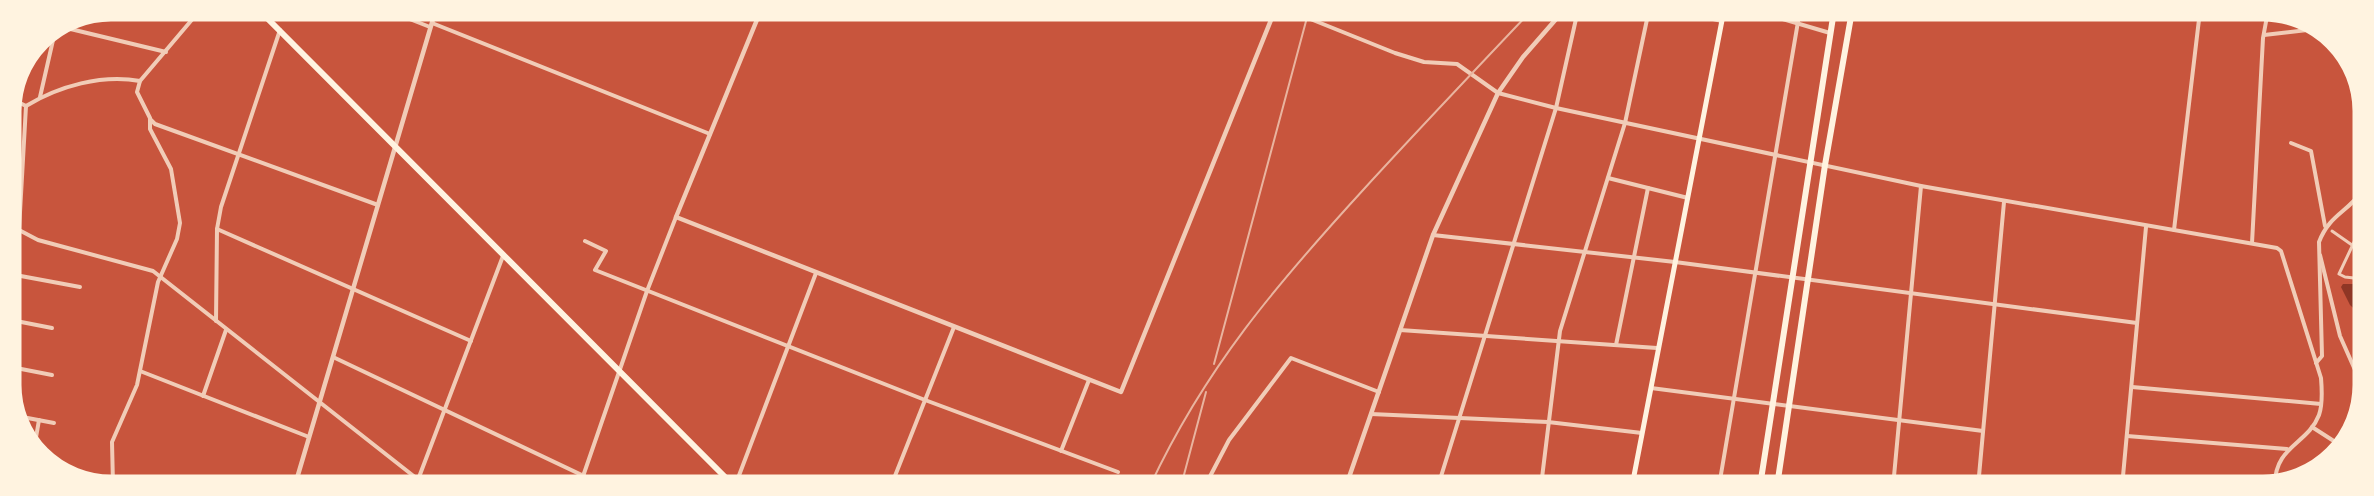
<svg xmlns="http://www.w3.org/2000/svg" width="2374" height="496" font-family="'Roboto Condensed',sans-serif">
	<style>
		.water { fill: #8f3625 }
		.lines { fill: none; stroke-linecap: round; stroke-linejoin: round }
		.pedestrian { stroke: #f1ccb7; stroke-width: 3 }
		.minor { stroke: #f1ccb7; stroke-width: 4 }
		.tertiary { stroke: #f1ccb7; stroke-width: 4.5 }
		.secondary { stroke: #fff3e0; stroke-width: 5 }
		.primary { stroke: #fff3e0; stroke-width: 6 }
		.rail { stroke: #e9b49f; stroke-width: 2 }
		.rim { fill: none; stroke: #fff3e0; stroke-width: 3 }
	</style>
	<rect width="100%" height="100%" fill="#c8553d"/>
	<polygon class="water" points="2343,284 2363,284 2363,317 2350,305 2341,287"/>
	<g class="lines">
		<g class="pedestrian">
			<polyline points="2362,229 2363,229"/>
			<polyline points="2332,231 2352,245"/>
			<polyline points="2356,238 2339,274 2345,277 2363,279"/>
		</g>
		<g class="minor">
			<polyline points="384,9 430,27"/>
			<path d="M1288 10 1395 53 1424 62 1457 64 1498 93 1556 108 1921 186 2277 248 2281 251 2321 378C2322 390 2323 404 2319 415 2308 444 2275 446 2275 484"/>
			<polyline points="1674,10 1722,21"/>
			<polyline points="1752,10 1830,33"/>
			<polyline points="432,23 710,134"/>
			<polyline points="58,26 166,52"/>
			<polyline points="2264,35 2316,29"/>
			<polyline points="40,97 56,27"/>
			<polyline points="12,99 26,106"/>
			<path d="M26 106C59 86 102 74 140 81L201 9"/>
			<polyline points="150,119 155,124 378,205"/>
			<polyline points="2291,143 2311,151 2325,226"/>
			<polyline points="1608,178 1688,198"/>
			<polyline points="217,229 471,341"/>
			<polyline points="19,230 38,240 153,271 425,485"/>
			<polyline points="2174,230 2200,11"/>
			<polyline points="10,233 18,230"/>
			<polyline points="1433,235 1675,262 2137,323"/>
			<polyline points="585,241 606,251 595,270 925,400 1118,472"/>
			<polyline points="2252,243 2263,38 2268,11"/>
			<polyline points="2320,255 2340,336 2363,388"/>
			<polyline points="10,273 19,230 26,106"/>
			<polyline points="10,274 80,287"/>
			<polyline points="11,320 52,328"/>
			<polyline points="216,321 217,229 221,207 280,30"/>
			<polyline points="1400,330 1657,348"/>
			<polyline points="1616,345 1648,188"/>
			<polyline points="333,357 605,486"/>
			<path d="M2316 363 2322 356 2319 242C2330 214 2347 213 2363 190L2355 144"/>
			<polyline points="11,367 52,375"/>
			<polyline points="140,371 309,437"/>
			<polyline points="2132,387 2321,404"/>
			<polyline points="1651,388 1983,431"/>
			<polyline points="203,396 226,330"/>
			<polyline points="1371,414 1548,422 1642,433"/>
			<polyline points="17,416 54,423"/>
			<polyline points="2312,427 2340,445"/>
			<polyline points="2127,436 2287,449"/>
			<polyline points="34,449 39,420"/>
			<polyline points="1061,451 1089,380"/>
			<polyline points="511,479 525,485"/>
			<polyline points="2122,482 2188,487"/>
			<polyline points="113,485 112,442 137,385 158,282 177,239 180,223 171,169 150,129 150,118 137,92 140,81"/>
			<polyline points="416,485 503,256"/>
			<polyline points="580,485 647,291 676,217"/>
			<polyline points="735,486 816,273"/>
			<polyline points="891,486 954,327"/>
			<polyline points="1205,486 1229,440 1291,358 1379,392"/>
			<polyline points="1438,486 1556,108 1578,10"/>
			<polyline points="1541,486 1560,331 1625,123 1649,10"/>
			<polyline points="1719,486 1800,10"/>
			<polyline points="1893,487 1921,186"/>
			<polyline points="1978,487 2004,202"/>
			<polyline points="2122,487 2146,227"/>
		</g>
		<g class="tertiary">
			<polyline points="761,10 676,217 1121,392 1275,10"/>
			<polyline points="295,485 436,9"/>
			<polyline points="1346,486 1433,235 1498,93 1523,57 1564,10"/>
		</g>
		<polyline class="secondary" points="1632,486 1724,10"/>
		<g class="primary">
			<polyline points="258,9 734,486"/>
			<polyline points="1760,486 1834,11"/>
			<polyline points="1777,486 1825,165 1852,11"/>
		</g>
		<g class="rail">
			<polyline points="1214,364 1309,10"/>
			<path d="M1150 486C1205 368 1277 284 1364 189 1419 129 1475 70 1532 10"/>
			<polyline points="1181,486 1206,392"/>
		</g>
	</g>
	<path d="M0 0H2374V496H0ZM111 20H2263A91 91 0 0 1 2354 111V385A91 91 0 0 1 2263 476H111A91 91 0 0 1 20 385V111A91 91 0 0 1 111 20Z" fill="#fff3e0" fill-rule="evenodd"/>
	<path class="rim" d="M111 20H2263A91 91 0 0 1 2354 111V385A91 91 0 0 1 2263 476H111A91 91 0 0 1 20 385V111A91 91 0 0 1 111 20Z"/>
</svg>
